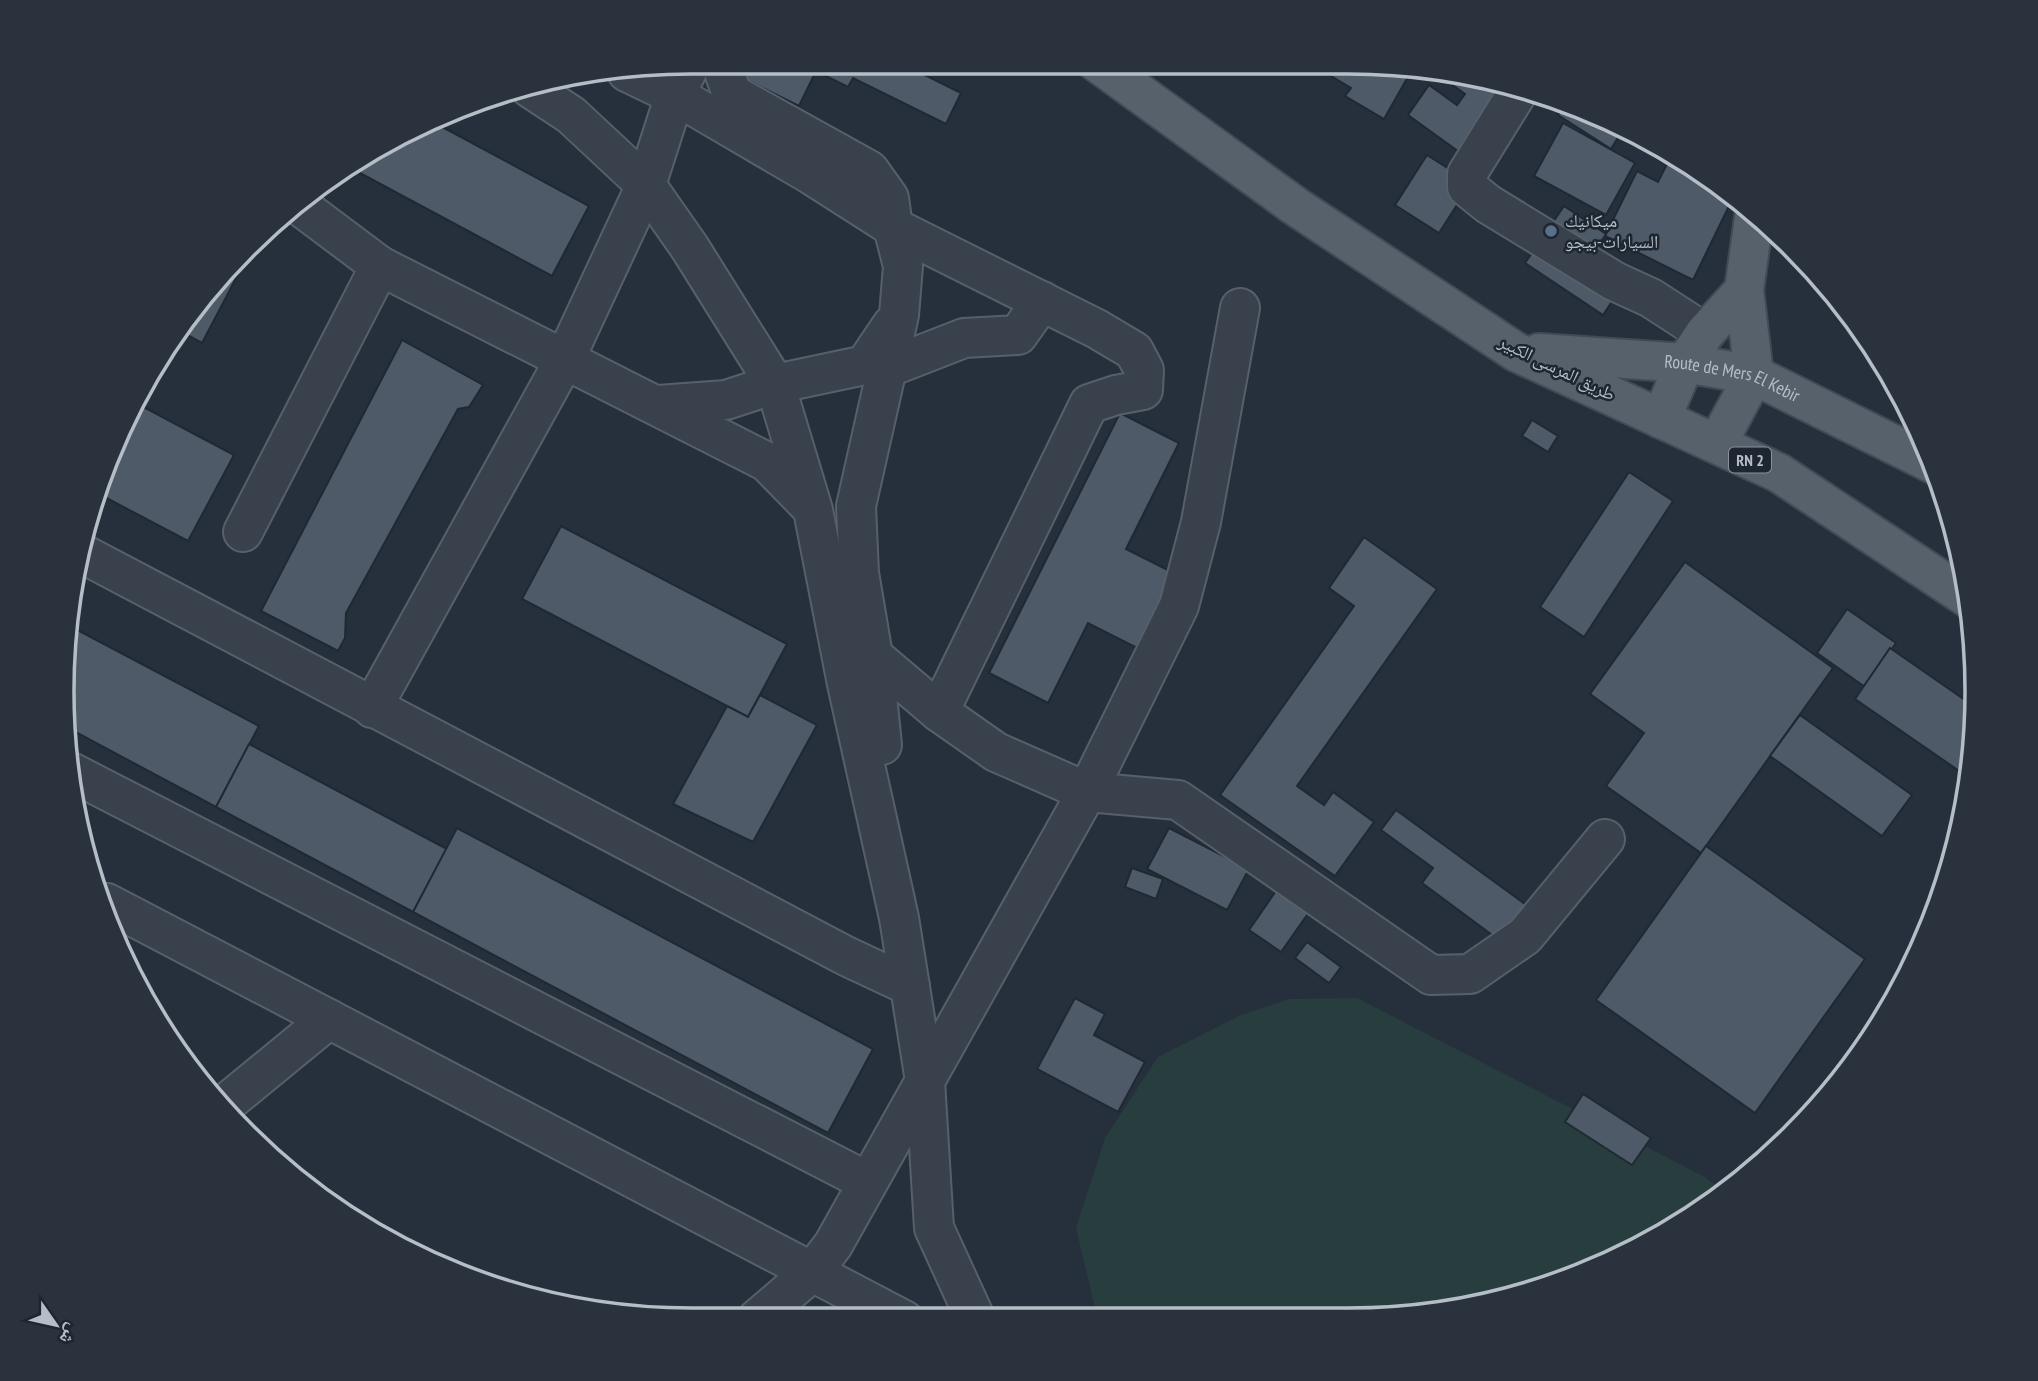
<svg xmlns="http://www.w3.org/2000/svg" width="2038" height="1381" font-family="'PT Sans Narrow','Noto Naskh Arabic',sans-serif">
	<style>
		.green { fill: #283d3e }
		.building { fill: #4e5a67; stroke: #202933; stroke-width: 2 }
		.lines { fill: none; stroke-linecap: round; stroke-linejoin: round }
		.minor-casing { stroke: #57606a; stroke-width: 42 }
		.major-casing { stroke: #424b55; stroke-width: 42 }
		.minor { stroke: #39424c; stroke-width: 38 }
		.major { stroke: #57616c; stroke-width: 38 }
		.service-dot { fill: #5c6f8a; stroke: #1e2731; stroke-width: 2.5 }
		.labels { text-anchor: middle; stroke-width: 5; stroke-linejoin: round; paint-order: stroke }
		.shield { fill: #1e2731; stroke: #88909a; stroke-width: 2 }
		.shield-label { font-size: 16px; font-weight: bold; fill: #b5bdc7 }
		.poi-label { font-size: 18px; fill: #b5bdc7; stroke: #1e2731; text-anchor: start }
		.street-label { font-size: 18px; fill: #b5bdc7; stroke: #1e2731 }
		.rim { fill: none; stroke: #b5bdc7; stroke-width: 3.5 }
	</style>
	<rect width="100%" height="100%" fill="#25303c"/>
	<polygon class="green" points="1357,998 1705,1177 1724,1191 1697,1213 1589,1272 1471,1308 1348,1320 1102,1320 1094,1304 1076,1228 1105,1138 1158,1057 1241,1015 1290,999"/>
	<g class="building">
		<polygon points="753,61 897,61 961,93 946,124 853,78 848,87 816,71 799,106 745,79"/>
		<polygon points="1306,61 1348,61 1413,68 1384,119 1345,96 1351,88"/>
		<polygon points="1444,71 1470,73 1532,94 1480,167 1408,115 1429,85 1457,105 1465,94 1440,76"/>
		<polygon points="1564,105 1625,126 1611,149 1558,115"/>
		<polygon points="433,122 589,206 552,276 345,165"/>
		<polygon points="1563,123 1635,163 1606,215 1534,176"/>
		<polygon points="1427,155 1471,183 1439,233 1395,205"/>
		<polygon points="1670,158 1731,202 1693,280 1605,236 1637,171 1658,182"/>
		<polygon points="1564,206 1606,234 1590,259 1625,282 1603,315 1525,263"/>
		<polygon points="239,263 243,265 202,343 178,330 192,307"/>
		<polygon points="402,340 483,385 469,407 458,409 346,613 345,638 338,651 261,611"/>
		<polygon points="136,403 234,455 188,541 99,494 109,450"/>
		<polygon points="1120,413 1179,443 1126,549 1176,574 1139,649 1088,623 1048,703 989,673"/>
		<polygon points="1532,420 1558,436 1548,452 1522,436"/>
		<polygon points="1629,472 1673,501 1584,637 1540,607"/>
		<polygon points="561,526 787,644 748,717 522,599"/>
		<polygon points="1364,537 1437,589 1297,786 1324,805 1333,792 1374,822 1335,876 1220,795 1354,606 1329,588"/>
		<polygon points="1685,562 1833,668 1701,853 1606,786 1644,733 1590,694"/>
		<polygon points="1847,609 1896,643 1865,687 1817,653"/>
		<polygon points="68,625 259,726 216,807 68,728 63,649"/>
		<polygon points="1890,648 1975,707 1969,768 1965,775 1855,699"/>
		<polygon points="760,695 817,725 753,842 673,804 727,706 748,717"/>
		<polygon points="1800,715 1912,795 1882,836 1770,756"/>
		<polygon points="249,744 447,849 413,912 216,807"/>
		<polygon points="1396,810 1529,907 1503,943 1422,883 1433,868 1381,830"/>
		<polygon points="457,828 873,1049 828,1133 413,912"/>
		<polygon points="1169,828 1249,869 1227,910 1147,869"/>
		<polygon points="1706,846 1865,959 1755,1113 1596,1000"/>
		<polygon points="1132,868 1163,879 1156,899 1125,887"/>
		<polygon points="1280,885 1312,908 1281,952 1249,930"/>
		<polygon points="1307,942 1341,967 1329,983 1295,958"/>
		<polygon points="1075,998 1105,1014 1094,1035 1145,1062 1118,1112 1037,1069"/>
		<polygon points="1583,1094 1651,1138 1632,1165 1565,1122"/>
	</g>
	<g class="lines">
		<defs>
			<g id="minor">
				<polyline points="692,61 675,95 646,185 690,248 775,384 813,510 847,684 899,918 925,1081 934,1228 976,1320"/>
				<polyline points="732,61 725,75 732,94 869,170 889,198 893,227 903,266 899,315 856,506 859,573 873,656 882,745"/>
				<polyline points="627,72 675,95 810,174 893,227 1097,329 1134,351 1144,370 1143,390 1116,395 1089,404 939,712"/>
				<polyline points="1519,90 1467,174 1467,187 1488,204 1614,281 1651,298 1705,333"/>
				<polyline points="300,206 380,266 767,462 808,504"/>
				<polyline points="887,368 964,338 1018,335 1042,301"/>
				<polyline points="658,405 726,400 775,384 865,365 892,325"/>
				<polyline points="243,532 380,266"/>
				<polyline points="85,555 846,956 910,986"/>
				<polyline points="873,656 939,712 996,752 1087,792 1178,800 1431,975 1470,974 1525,936 1605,839"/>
				<polyline points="372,708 565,359 646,185 571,115 530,88"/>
				<polyline points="71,772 868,1182"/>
				<polyline points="107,903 904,1320"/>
				<polyline points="223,1106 329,1019"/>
				<polyline points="756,1320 813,1271 833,1245 1087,792 1179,606 1201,522 1240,308"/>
			</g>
			<g id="major">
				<polyline points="1095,61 1295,206 1516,352 1779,473 1968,598"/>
				<path id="s1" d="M1539 353 1685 363 1754 375 1933 464"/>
				<polyline points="1661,419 1685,363 1705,333 1744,290"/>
				<polyline points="1717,444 1754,375 1744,290 1754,218"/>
			</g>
		</defs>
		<use href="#minor" class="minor-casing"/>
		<use href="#major" class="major-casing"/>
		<use href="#minor" class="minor"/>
		<use href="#major" class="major"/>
	</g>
	<circle class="service-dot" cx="1551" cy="231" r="7"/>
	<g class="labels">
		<rect class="shield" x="1729" y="447.5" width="42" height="25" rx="5"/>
		<g class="shield-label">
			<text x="1750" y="466">RN 2</text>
		</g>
		<g class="poi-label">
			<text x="1565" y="227">ميكانيك<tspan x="1565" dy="21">السيارات-بيجو</tspan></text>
		</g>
		<g class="street-label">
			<text transform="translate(1557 368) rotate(26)" y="6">طريق المرسى الكبير</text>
			<text dy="6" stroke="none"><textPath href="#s1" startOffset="196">Route de Mers El Kebir</textPath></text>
		</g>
	</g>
	<path d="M0 0H2038V1381H0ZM691 74H1348A617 617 0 0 1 1965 691V691A617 617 0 0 1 1348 1308H691A617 617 0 0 1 74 691V691A617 617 0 0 1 691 74Z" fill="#2a333d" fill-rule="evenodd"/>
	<path class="rim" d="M691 74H1348A617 617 0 0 1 1965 691V691A617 617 0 0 1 1348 1308H691A617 617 0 0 1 74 691V691A617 617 0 0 1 691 74Z"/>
	<g transform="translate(56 1325) rotate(124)" stroke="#1e2731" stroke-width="5" paint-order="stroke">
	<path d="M0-5L12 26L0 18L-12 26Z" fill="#b5bdc7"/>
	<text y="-10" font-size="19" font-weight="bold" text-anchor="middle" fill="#b5bdc7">ش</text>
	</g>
</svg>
